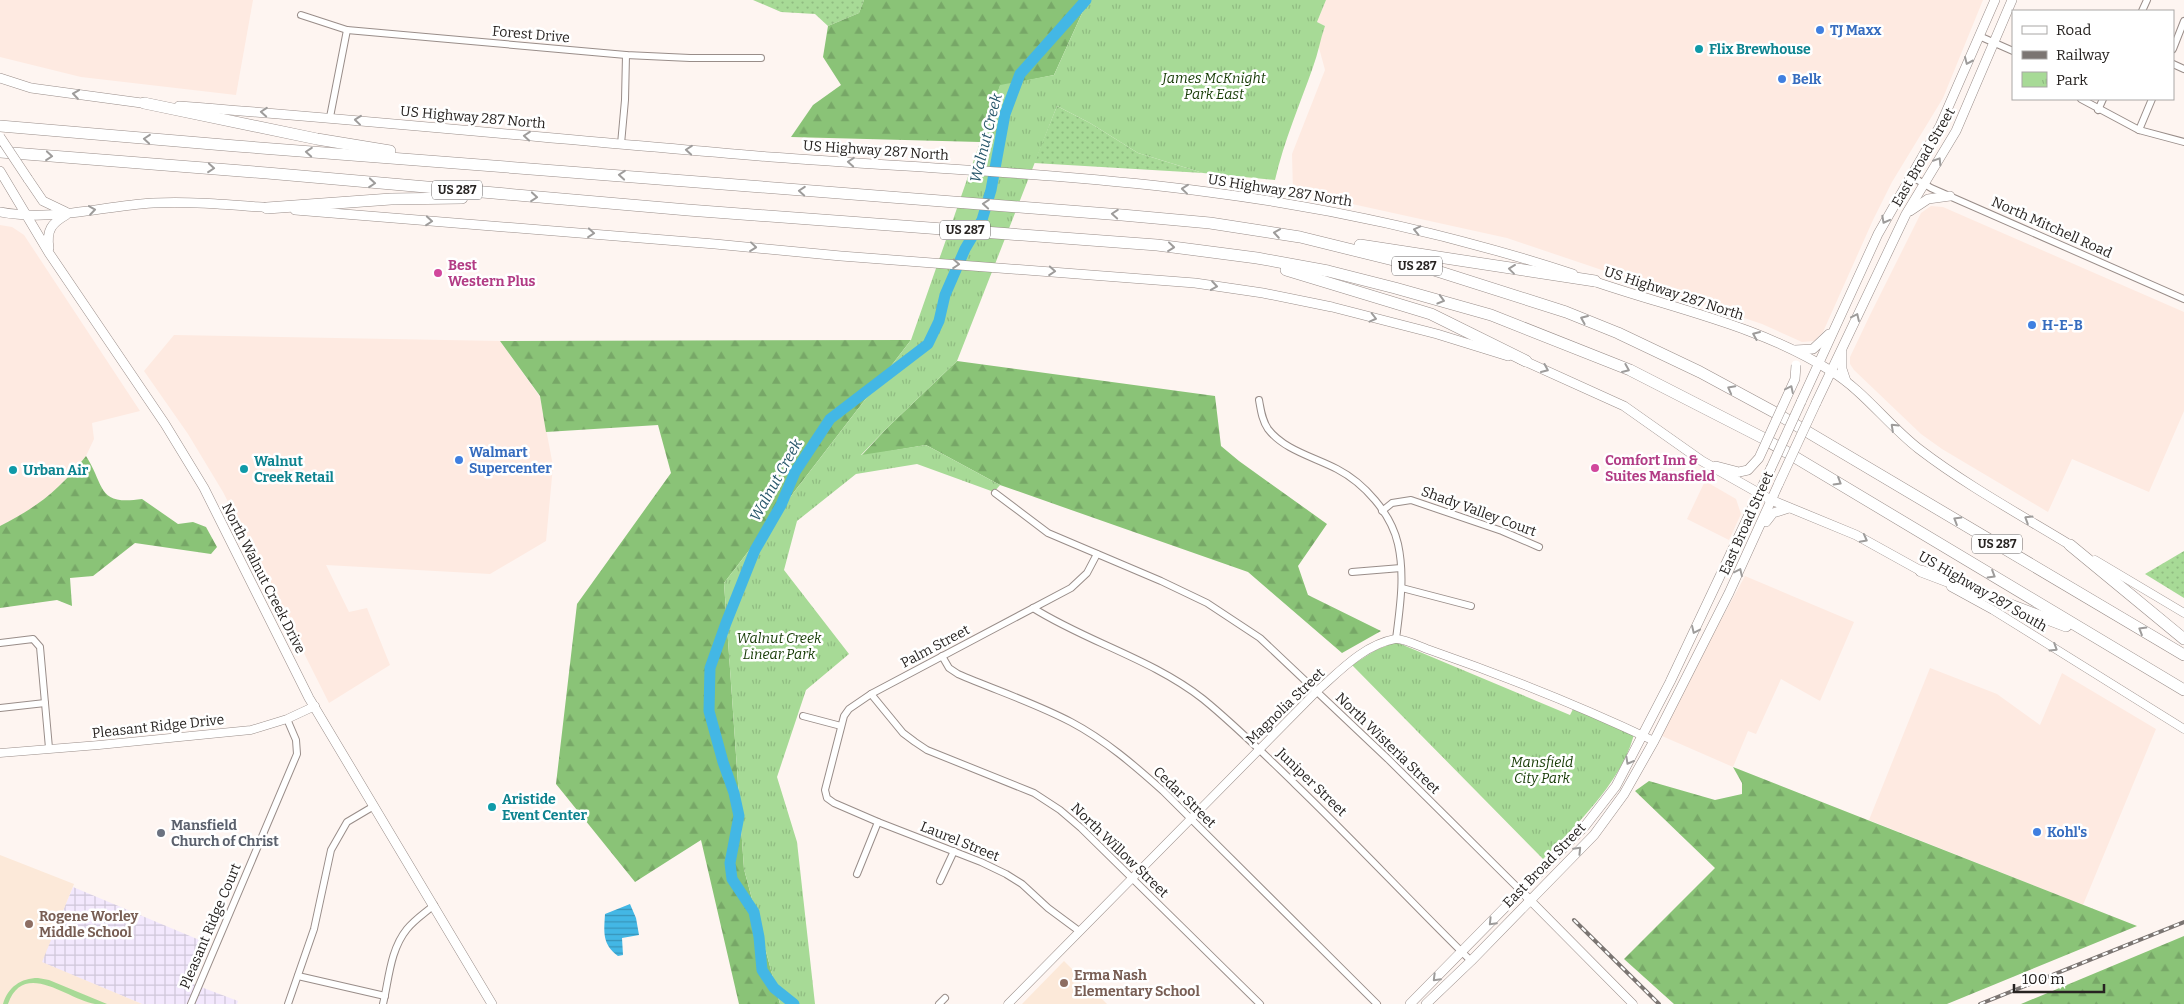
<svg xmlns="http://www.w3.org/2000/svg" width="2184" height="1004" font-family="Bitter,serif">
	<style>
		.built { fill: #feeae1 }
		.industrial { fill: url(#industrial-grid) }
		.education { fill: #fce9d9 }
		.grass { fill: url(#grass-dots) }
		.forest { fill: url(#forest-firs) }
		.park { fill: url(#park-tufts) }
		.pitch { fill: #a7da96 }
		.water { fill: url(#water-rules) }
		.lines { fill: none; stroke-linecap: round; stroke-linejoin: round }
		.river { stroke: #43b7e5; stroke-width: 11 }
		.minor-casing { stroke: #998d89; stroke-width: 8 }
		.tertiary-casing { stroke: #998d89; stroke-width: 9 }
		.secondary-casing { stroke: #998d89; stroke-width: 10 }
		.motorway-casing { stroke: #998d89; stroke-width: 12 }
		.minor { stroke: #fff; stroke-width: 6 }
		.tertiary { stroke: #fff; stroke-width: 8 }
		.secondary { stroke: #fff; stroke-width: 9 }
		.motorway { stroke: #fff; stroke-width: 11 }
		.rail-casing { stroke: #7b7572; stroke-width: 4 }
		.rail { stroke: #fff; stroke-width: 2; stroke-dasharray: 5.5; stroke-linecap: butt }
		.secondary-bridge-casing { stroke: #998d89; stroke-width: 10; stroke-linecap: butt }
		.secondary-bridge { stroke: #fff; stroke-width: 9 }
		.oneway { stroke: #9e9c9b }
		.shop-dot { fill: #3f7fe0; stroke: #fff; stroke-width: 2 }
		.culture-dot { fill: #0f9aa8; stroke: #fff; stroke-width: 2 }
		.hotel-dot { fill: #d1479c; stroke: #fff; stroke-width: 2 }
		.worship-dot { fill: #6b7280; stroke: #fff; stroke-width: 2 }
		.education-dot { fill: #8d6e63; stroke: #fff; stroke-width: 2 }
		.labels { text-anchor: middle; stroke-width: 5; stroke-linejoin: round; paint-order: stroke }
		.shield { fill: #fff; stroke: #686564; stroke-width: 1 }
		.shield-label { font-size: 12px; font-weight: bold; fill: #272321 }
		.shop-label { font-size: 14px; font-weight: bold; fill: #366cbe; stroke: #fff; text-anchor: start }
		.street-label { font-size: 14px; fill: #272321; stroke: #fff }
		.culture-label { font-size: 14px; font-weight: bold; fill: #0d838f; stroke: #fff; text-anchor: start }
		.park-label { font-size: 14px; font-style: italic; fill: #153a04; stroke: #fff }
		.hotel-label { font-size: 14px; font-weight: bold; fill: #b23c85; stroke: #fff; text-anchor: start }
		.worship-label { font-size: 14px; font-weight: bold; fill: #5b616d; stroke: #fff; text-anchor: start }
		.education-label { font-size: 14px; font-weight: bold; fill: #785e54; stroke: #fff; text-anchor: start }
		.water-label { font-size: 15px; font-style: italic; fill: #28576b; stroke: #fff }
	</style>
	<defs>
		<pattern id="industrial-grid" width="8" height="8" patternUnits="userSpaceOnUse" patternTransform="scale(1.25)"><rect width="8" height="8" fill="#f3e8fd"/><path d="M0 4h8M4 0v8" fill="none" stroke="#d0c7d9"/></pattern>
		<pattern id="grass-dots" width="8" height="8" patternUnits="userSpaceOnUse" patternTransform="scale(1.25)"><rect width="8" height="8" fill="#a7da96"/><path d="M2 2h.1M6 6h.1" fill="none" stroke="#90bb81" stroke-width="1.8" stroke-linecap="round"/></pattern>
		<pattern id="forest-firs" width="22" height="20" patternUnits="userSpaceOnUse" patternTransform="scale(1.25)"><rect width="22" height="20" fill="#8ac377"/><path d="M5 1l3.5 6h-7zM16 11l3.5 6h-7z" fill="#77a767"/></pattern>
		<pattern id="park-tufts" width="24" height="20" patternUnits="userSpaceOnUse" patternTransform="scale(1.25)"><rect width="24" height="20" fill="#a7da96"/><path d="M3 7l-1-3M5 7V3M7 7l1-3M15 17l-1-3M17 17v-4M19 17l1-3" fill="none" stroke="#90bb81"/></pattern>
		<pattern id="water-rules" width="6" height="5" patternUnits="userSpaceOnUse" patternTransform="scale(1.25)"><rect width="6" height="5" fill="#43b7e5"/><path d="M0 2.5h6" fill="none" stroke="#3894b9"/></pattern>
	</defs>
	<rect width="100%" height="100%" fill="#fef5f1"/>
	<g class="built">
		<polygon points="0,0 253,0 236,95 81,77 0,57"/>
		<polygon points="1326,0 1983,0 1943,98 1892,182 1873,220 1823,332 1814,341 1802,342 1762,324 1507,238 1293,191 1292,154 1325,70 1318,44 1325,26 1317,22"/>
		<polygon points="1931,206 1943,207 2184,312 2184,411 2149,492 2072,459 2048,512 1942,449 1921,434 1854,370 1850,364 1850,357 1870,315 1921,213"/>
		<polygon points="0,225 12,227 24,235 140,411 92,423 94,439 86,456 71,474 51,494 27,512 0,526"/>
		<polygon points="174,335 500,341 540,397 553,466 546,541 490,574 326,565 349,612 367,608 390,665 329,703 223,492 188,434 144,371"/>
		<polygon points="1705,481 1736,499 1741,514 1729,540 1687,519"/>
		<polygon points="1745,576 1854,622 1820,701 1781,679 1756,734 1748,731 1733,767 1662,736 1693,671"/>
		<polygon points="1930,668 1997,694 2040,725 2062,673 2156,729 2083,905 1869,820"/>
	</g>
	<polygon class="industrial" points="73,887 209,944 193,984 238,1001 237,1004 142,1004 41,962"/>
	<g class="education">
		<polygon points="0,855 74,884 42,962 142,1004 0,1004"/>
		<polygon points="1064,961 1107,1004 1022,1004"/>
	</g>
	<g class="grass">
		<polygon points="753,0 864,0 859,13 828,26 815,14 781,12"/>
		<polygon points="1057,106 1090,123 1138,153 1203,173 1034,163"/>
		<polygon points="2184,551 2184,598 2145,574"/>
	</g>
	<g class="forest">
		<polygon points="864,0 1088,0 1054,75 1000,86 980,142 791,137 813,105 841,85 823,57 828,26 859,13"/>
		<polygon points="911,340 724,583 744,869 780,1004 739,1004 701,840 635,882 556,784 577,604 671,473 658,425 546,432 540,396 500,341"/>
		<polygon points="957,361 1215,396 1221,446 1239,461 1327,524 1298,566 1308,595 1381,631 1342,653 1248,572 1000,485 926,445 861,456 888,427"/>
		<path d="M86 456C105 485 96 506 142 499L178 524 193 522 206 527 217 547 211 554 135 543 93 576 70 578 72 606 57 600 0 608V526C38 507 60 489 86 456Z"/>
		<polygon points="1733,767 2137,926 1947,1004 1674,1004 1624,959 1715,868 1635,791 1649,781 1715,800 1742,794 1742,783"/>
		<polygon points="2184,936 2184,1004 2021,1004"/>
	</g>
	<g class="park">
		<path d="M1088 0H1326L1317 22 1325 26C1320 40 1318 54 1313 67 1300 104 1284 141 1275 180L1203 173 1138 153 1090 123 1057 106 957 361 888 427 861 455 926 445 1000 485 994 492 917 464 856 474 797 521 784 570 849 654 806 690 777 777 797 842 815 1004H780L744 869 724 583 911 340 1000 85 1054 75Z"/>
		<path d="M1396 642 1570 715 1576 703 1635 729C1627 776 1576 826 1543 859L1352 665 1376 650Z"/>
	</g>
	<path class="pitch" d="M38 978 49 980 107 1004C103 1004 98 1004 95 1004 68 1000 24 959 8 1004H3C8 987 21 978 38 978Z"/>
	<path class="water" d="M630 904 636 918 639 935 622 938 623 955 618 956C602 944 604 932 605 914Z"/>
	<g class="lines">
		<polyline class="river" points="794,1004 774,988 762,970 759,937 754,912 732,879 730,863 739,816 734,793 723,762 709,711 710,668 726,623 755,550 781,505 795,472 830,419 928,344 939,321 945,295 965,249 982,220 991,190 1005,114 1020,74 1086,0"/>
		<defs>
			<g id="minor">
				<polyline points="2142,11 2147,0"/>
				<polyline points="301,15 347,30 626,55 690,58 761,58"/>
				<polyline points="1979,36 2013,51"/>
				<polyline points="2173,49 2184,21"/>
				<polyline points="2173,64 2184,69"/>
				<polyline points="2081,99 2139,130 2184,142"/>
				<polyline points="2098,110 2103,99"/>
				<polyline points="330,117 347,30"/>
				<polyline points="2139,130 2152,99"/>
				<polyline points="621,144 625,100 626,55"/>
				<polyline points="1911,176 1931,188 2184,299"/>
				<path d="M1259 400C1261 411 1262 420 1268 429 1284 450 1314 457 1337 469 1364 483 1391 513 1398 544 1405 576 1400 607 1396 639"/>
				<polyline points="995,493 1048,533 1161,581 1207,603 1260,638 1388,759 1522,892"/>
				<polyline points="1382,511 1392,503 1411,500 1502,531 1539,547"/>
				<polyline points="1352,572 1401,568"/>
				<polyline points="1402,588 1471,606"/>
				<path d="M1033 608C1087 642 1152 659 1203 699 1235 725 1265 755 1295 784 1355 842 1412 903 1471 961"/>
				<polyline points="0,643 33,639 40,647 49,748"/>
				<path d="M942 656 949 668 958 674C995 690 1035 703 1071 722 1105 740 1134 765 1163 791L1377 1004"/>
				<polyline points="871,694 903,733 915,742 927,750 1034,793 1060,810 1081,828 1260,1004"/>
				<polyline points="0,708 45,703"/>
				<polyline points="803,716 841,726"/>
				<polyline points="857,874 878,822"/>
				<polyline points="940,881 954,851"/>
				<polyline points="1079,931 1048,908 1022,884 1006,874 981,862 878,822 834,803 827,798 825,790 844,716 849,709 871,694 1071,588 1087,573 1097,554"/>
				<polyline points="298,976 385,996"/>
				<polyline points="191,1004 297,754 296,740 287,719"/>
				<polyline points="288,1004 314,929 331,850 347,822 374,806"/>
				<path d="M383 1004C389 979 390 950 407 929 415 919 425 913 434 905"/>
				<polyline points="939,1004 945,998"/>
			</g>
			<g id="tertiary">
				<polyline points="2095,560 2184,613"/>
				<polyline points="1951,587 1993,610 2184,729"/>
				<polyline points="0,753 99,745 251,730 287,719 315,706"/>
				<polyline points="1522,892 1633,1004"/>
				<path d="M1008 1004 1316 692C1339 672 1363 645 1395 639 1403 638 1419 646 1427 649 1502 675 1582 707 1654 741"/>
			</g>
			<g id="secondary">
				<polyline points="0,78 31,88 149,104"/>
				<path d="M179 106C377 121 574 141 771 157 917 168 1063 173 1208 192 1332 208 1454 235 1573 274"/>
				<polyline points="0,171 49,253 165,424 204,488 309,698 492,1004"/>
				<polyline points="28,179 43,201 66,212"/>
				<polyline points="295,210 715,244 841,256 1195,283 1263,293 1332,307 1437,334 1508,356"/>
				<polyline points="1910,211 1928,199 1950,196"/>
				<path d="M0 212C51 222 102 206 153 203 192 201 233 205 272 208"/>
				<path d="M49 248C46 230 52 223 66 215"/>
				<path d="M1590 280C1670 308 1759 325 1831 371 1864 391 1888 425 1919 449 1966 485 2019 514 2070 545"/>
				<polyline points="1795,350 1813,349 1829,334"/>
				<polyline points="1842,351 1842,369 1846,381"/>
				<polyline points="1520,359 1624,406 1702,461 1771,500 1856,535 1921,571"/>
				<polyline points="1801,402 1878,234 1940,126 1995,0"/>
				<polyline points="1816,403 1906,214 1956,131 2012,0"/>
				<polyline points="1716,466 1739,472"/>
				<polyline points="1766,522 1773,513 1789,508"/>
				<polyline points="1410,1004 1585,826 1616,786 1670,682 1771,468"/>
				<polyline points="1426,1004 1471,961 1594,835 1624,794 1654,741 1729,593 1779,483"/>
			</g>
			<g id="motorway">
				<polyline points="144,103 317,139 390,151"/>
				<polyline points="0,126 236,146 1122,215 1210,223 1300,237 1434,270 1566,312 1618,333 1700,372 1774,412 2184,655"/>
				<polyline points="0,152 267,173 688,210 1157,245 1257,258 1328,271 1395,288 1491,315 1630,370 1763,438 2184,690"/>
				<polyline points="267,208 391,199 462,198"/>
				<polyline points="1360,245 1595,281"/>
				<polyline points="1286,270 1431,314 1526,361"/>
				<polyline points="2070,545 2184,639"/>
				<polyline points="1921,571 2066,626"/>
			</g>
		</defs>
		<use href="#minor" class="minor-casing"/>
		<use href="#tertiary" class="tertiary-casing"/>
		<use href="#secondary" class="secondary-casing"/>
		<use href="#motorway" class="motorway-casing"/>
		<use href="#minor" class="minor"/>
		<use href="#tertiary" class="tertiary"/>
		<use href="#secondary" class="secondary"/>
		<use href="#motorway" class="motorway"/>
		<defs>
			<g id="rail">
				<polyline points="1574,920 1659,1004"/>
				<polyline points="1980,1004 2184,922"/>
			</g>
		</defs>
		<use href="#rail" class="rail-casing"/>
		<use href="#rail" class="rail"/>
		<defs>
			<g id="secondary-bridge">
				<polyline points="0,137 28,179"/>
				<polyline points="1771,468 1801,402"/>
				<polyline points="1739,472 1748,470 1759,458 1795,379 1796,365"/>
				<polyline points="1779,483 1816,403"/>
			</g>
		</defs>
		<use href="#secondary-bridge" class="secondary-bridge-casing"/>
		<use href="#secondary-bridge" class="secondary-bridge"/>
	</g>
	<defs><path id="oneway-chevron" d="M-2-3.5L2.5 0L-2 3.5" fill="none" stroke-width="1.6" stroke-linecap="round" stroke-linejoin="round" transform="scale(1.25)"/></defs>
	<g class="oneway">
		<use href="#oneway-chevron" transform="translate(1968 61) rotate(114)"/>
		<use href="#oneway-chevron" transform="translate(76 94) rotate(-172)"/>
		<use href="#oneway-chevron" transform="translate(264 112) rotate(-176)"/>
		<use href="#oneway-chevron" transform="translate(358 120) rotate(-174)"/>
		<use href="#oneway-chevron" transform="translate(527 136) rotate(-175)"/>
		<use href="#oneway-chevron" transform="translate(147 139) rotate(-175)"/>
		<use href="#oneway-chevron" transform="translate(689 150) rotate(-175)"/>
		<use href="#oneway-chevron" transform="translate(309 152) rotate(-176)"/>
		<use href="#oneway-chevron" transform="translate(49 156) rotate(5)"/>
		<use href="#oneway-chevron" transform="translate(1938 161) rotate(-58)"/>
		<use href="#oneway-chevron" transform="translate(851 162) rotate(-176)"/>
		<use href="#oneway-chevron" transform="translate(211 168) rotate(5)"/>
		<use href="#oneway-chevron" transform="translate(622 175) rotate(-175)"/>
		<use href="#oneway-chevron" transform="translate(372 183) rotate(5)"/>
		<use href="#oneway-chevron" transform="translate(1185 189) rotate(-174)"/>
		<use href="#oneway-chevron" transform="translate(802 191) rotate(-176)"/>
		<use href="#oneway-chevron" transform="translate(534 197) rotate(5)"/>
		<use href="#oneway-chevron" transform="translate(986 204) rotate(-175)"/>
		<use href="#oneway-chevron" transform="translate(92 210) rotate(-8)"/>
		<use href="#oneway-chevron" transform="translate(1115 214) rotate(-176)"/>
		<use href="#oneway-chevron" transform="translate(1885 220) rotate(118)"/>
		<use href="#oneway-chevron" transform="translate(429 221) rotate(5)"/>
		<use href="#oneway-chevron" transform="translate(1417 230) rotate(-167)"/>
		<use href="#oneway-chevron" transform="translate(591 233) rotate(5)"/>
		<use href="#oneway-chevron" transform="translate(1277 233) rotate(-171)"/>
		<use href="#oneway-chevron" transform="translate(753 247) rotate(6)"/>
		<use href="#oneway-chevron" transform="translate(1171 247) rotate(6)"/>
		<use href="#oneway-chevron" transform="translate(956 264) rotate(4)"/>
		<use href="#oneway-chevron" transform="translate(1512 269) rotate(-173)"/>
		<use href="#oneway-chevron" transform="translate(1052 271) rotate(4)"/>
		<use href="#oneway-chevron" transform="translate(1214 286) rotate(8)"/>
		<use href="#oneway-chevron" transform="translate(1441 300) rotate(16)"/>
		<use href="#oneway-chevron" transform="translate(1856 317) rotate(-65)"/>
		<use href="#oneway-chevron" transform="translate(1373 318) rotate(14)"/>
		<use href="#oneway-chevron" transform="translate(1584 319) rotate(-157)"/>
		<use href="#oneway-chevron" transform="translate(1756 335) rotate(-157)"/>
		<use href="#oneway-chevron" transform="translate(1545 369) rotate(24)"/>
		<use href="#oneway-chevron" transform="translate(1626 369) rotate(23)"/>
		<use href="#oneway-chevron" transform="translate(1731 389) rotate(-152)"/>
		<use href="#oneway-chevron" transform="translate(1790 389) rotate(-64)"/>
		<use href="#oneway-chevron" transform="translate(1894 427) rotate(-137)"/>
		<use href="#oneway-chevron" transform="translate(1838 482) rotate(31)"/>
		<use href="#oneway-chevron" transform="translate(2028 519) rotate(-148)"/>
		<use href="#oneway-chevron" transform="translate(1957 520) rotate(-149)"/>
		<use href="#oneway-chevron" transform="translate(1864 539) rotate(28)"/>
		<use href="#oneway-chevron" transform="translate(1739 572) rotate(-65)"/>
		<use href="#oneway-chevron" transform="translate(1992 575) rotate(31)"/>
		<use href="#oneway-chevron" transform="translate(1695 630) rotate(115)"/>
		<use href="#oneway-chevron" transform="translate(2142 630) rotate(-149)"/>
		<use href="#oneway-chevron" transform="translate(2054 648) rotate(32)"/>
		<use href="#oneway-chevron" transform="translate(1629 761) rotate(119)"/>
		<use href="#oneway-chevron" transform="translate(1578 850) rotate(-46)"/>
		<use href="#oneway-chevron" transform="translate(1492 922) rotate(134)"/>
		<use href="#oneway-chevron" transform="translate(1436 978) rotate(135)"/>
	</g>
	<g class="shop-dot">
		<circle cx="1820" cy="30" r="5"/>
		<circle cx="1782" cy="79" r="5"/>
		<circle cx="2032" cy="325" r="5"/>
		<circle cx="459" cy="460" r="5"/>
		<circle cx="2037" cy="832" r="5"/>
	</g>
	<g class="culture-dot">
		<circle cx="1699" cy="49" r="5"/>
		<circle cx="244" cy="469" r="5"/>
		<circle cx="13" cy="470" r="5"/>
		<circle cx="492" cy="807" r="5"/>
	</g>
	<g class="hotel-dot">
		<circle cx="438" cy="273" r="5"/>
		<circle cx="1595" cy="468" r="5"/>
	</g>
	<circle class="worship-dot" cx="161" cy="833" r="5"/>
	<g class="education-dot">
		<circle cx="29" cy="924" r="5"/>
		<circle cx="1064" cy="983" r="5"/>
	</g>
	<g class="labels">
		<g class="shield">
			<rect x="432" y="180.5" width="50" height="19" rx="4"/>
			<rect x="940" y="220.5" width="50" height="19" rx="4"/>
			<rect x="1392" y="256.5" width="50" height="19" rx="4"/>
			<rect x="1972" y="534.5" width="50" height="19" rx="4"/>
		</g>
		<g class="shield-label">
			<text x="457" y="194">US 287</text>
			<text x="965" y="234">US 287</text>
			<text x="1417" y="270">US 287</text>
			<text x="1997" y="548">US 287</text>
		</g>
		<g class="shop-label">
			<text x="1830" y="35">TJ Maxx</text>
			<text x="1792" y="84">Belk</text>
			<text x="2042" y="330">H-E-B</text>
			<text x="469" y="457">Walmart<tspan x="469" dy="16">Supercenter</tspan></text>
			<text x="2047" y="837">Kohl's</text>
		</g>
		<g class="street-label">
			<text transform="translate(531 34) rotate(5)" y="5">Forest Drive</text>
			<text transform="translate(473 117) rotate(5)" y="5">US Highway 287 North</text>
			<text transform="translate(876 150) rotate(4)" y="5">US Highway 287 North</text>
			<text transform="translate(1923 157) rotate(-60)" y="5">East Broad Street</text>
			<text transform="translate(1280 190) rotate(9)" y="5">US Highway 287 North</text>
			<text transform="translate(2052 227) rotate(24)" y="5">North Mitchell Road</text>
			<text transform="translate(1674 293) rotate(18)" y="5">US Highway 287 North</text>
			<text transform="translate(1479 511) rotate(20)" y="5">Shady Valley Court</text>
			<text transform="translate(1746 523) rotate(-66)" y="5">East Broad Street</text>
			<text transform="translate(264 578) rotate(63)" y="5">North Walnut Creek Drive</text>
			<text transform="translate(1983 591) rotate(30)" y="5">US Highway 287 South</text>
			<text transform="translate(935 646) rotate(-28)" y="5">Palm Street</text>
			<text transform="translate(1285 706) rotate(-44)" y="5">Magnolia Street</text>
			<text transform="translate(158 726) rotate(-6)" y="5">Pleasant Ridge Drive</text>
			<text transform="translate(1388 743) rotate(44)" y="5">North Wisteria Street</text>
			<text transform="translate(1312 782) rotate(44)" y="5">Juniper Street</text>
			<text transform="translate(1185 797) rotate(44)" y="5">Cedar Street</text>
			<text transform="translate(960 841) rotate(22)" y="5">Laurel Street</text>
			<text transform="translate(1120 850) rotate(44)" y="5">North Willow Street</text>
			<text transform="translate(1544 865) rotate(-46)" y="5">East Broad Street</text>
			<text transform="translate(210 926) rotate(-67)" y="5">Pleasant Ridge Court</text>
		</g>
		<g class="culture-label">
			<text x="1709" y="54">Flix Brewhouse</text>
			<text x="254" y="466">Walnut<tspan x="254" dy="16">Creek Retail</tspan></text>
			<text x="23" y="475">Urban Air</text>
			<text x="502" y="804">Aristide<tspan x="502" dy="16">Event Center</tspan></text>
		</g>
		<g class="park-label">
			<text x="1214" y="83">James McKnight<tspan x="1214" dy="16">Park East</tspan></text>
			<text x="779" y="643">Walnut Creek<tspan x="779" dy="16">Linear Park</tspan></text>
			<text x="1542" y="767">Mansfield<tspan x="1542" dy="16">City Park</tspan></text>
		</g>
		<g class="hotel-label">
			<text x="448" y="270">Best<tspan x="448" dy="16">Western Plus</tspan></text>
			<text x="1605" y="465">Comfort Inn &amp;<tspan x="1605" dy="16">Suites Mansfield</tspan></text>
		</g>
		<g class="worship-label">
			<text x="171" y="830">Mansfield<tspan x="171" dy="16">Church of Christ</tspan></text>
		</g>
		<g class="education-label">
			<text x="39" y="921">Rogene Worley<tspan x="39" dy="16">Middle School</tspan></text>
			<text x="1074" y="980">Erma Nash<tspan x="1074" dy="16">Elementary School</tspan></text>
		</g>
		<g class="water-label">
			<text transform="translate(986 138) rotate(-76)" y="5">Walnut Creek</text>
			<text transform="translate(776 480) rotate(-61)" y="5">Walnut Creek</text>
		</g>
	</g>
	<rect x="2012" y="10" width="162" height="90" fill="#ffffff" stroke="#a9a7a6"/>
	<rect x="2022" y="26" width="25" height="8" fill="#ffffff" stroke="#a9a7a6"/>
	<text x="2056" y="35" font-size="15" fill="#272321">Road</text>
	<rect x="2022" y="51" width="25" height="8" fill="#7b7572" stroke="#a9a7a6"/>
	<text x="2056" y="60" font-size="15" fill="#272321">Railway</text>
	<rect x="2022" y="72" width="25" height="15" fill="url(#park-tufts)" stroke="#a9a7a6"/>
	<text x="2056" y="85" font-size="15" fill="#272321">Park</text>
	<path d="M2014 984v8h90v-8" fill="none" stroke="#272321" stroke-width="2.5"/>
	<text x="2022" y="984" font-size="15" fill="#272321" stroke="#ffffff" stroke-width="4" paint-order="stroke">100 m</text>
</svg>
